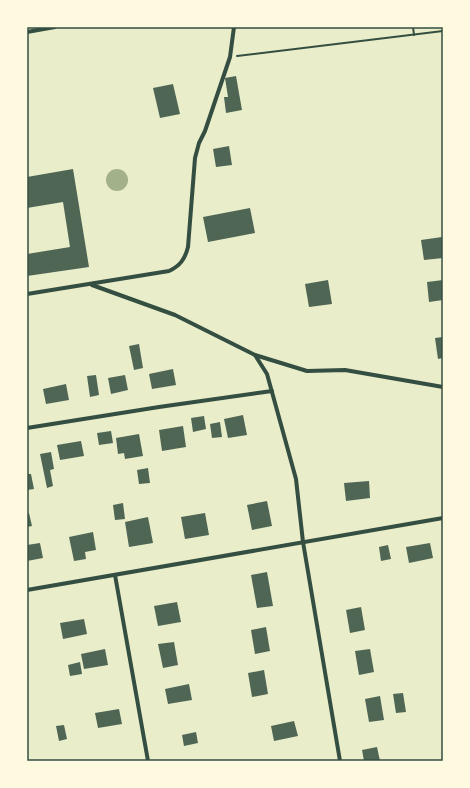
<svg xmlns="http://www.w3.org/2000/svg" width="470" height="788" font-family="Manrope,sans-serif">
	<style>
		.water { fill: #a3b18a }
		.building { fill: #4f6655 }
		.lines { fill: none; stroke-linecap: round; stroke-linejoin: round }
		.path { stroke: #344e41; stroke-width: 2 }
		.minor { stroke: #344e41; stroke-width: 4 }
		.neatline { fill: none; stroke: #344e41; stroke-width: 1.5 }
	</style>
	<rect width="100%" height="100%" fill="#e9edc9"/>
	<circle class="water" cx="117" cy="180" r="11"/>
	<g class="building">
		<polygon points="236,76 242,110 226,113 224,97 228,97 225,78"/>
		<polygon points="173,84 180,114 160,118 153,88"/>
		<polygon points="229,146 232,165 216,167 213,149"/>
		<polygon points="73,169 89,267 27,276 27,254 70,247 63,202 27,208 27,177"/>
		<polygon points="250,208 255,233 208,242 203,217"/>
		<polygon points="442,237 443,258 424,260 421,240"/>
		<polygon points="328,280 332,304 309,307 305,284"/>
		<polygon points="443,280 443,300 429,302 427,282"/>
		<polygon points="443,337 443,358 438,359 435,338"/>
		<polygon points="139,344 143,368 134,370 129,346"/>
		<polygon points="173,369 176,385 152,389 149,374"/>
		<polygon points="96,375 99,395 90,397 87,376"/>
		<polygon points="125,375 128,390 111,394 108,378"/>
		<polygon points="66,384 69,400 46,404 43,389"/>
		<polygon points="243,415 247,435 228,438 224,419"/>
		<polygon points="204,416 206,429 193,432 191,418"/>
		<polygon points="220,422 222,437 212,438 210,424"/>
		<polygon points="183,426 186,447 162,451 159,430"/>
		<polygon points="111,431 113,443 99,445 97,433"/>
		<polygon points="139,434 143,456 125,459 124,453 118,454 116,438"/>
		<polygon points="81,441 84,456 60,460 57,445"/>
		<polygon points="51,452 54,469 50,470 53,486 47,488 40,454"/>
		<polygon points="148,468 150,483 139,484 137,470"/>
		<polygon points="27,474 31,474 34,489 27,490"/>
		<polygon points="369,481 370,498 346,501 344,483"/>
		<polygon points="267,501 272,526 252,530 247,505"/>
		<polygon points="123,503 125,519 115,520 113,505"/>
		<polygon points="29,513 32,526 27,527 27,514"/>
		<polygon points="205,513 209,535 185,539 181,517"/>
		<polygon points="148,517 153,543 129,547 125,522"/>
		<polygon points="93,532 96,550 85,552 86,559 74,561 69,537"/>
		<polygon points="40,543 43,558 27,561 27,545"/>
		<polygon points="430,543 433,558 409,563 406,547"/>
		<polygon points="388,545 391,559 381,561 379,547"/>
		<polygon points="267,572 273,606 257,608 251,575"/>
		<polygon points="177,602 181,622 158,626 154,606"/>
		<polygon points="361,607 365,630 350,633 346,610"/>
		<polygon points="84,619 87,634 63,639 60,623"/>
		<polygon points="266,627 270,651 255,654 251,630"/>
		<polygon points="174,642 178,665 163,668 158,644"/>
		<polygon points="105,649 108,665 84,669 81,654"/>
		<polygon points="370,649 374,672 359,675 355,651"/>
		<polygon points="80,662 82,674 70,676 68,665"/>
		<polygon points="264,670 268,694 252,697 248,673"/>
		<polygon points="189,684 192,700 168,704 165,689"/>
		<polygon points="403,693 406,712 396,713 393,694"/>
		<polygon points="380,696 384,720 369,722 365,699"/>
		<polygon points="119,709 122,724 98,728 95,713"/>
		<polygon points="294,721 298,736 274,741 271,726"/>
		<polygon points="64,725 67,739 59,741 56,726"/>
		<polygon points="196,732 198,743 184,746 182,735"/>
		<polygon points="377,747 380,761 364,761 362,750"/>
	</g>
	<g class="lines">
		<g class="path">
			<polyline points="413,27 414,35"/>
			<polyline points="237,56 443,31"/>
		</g>
		<g class="minor">
			<polyline points="27,32 55,27"/>
			<polyline points="92,285 175,315 255,355 307,371 345,370 443,387"/>
			<path d="M27 294 169 271C180 266 185 259 188 247L195 158 199 143 205 131 230 57 234 27"/>
			<polyline points="255,355 267,374 296,479 303,542 340,761"/>
			<polyline points="27,428 159,407 272,391"/>
			<polyline points="115,575 148,761"/>
			<polyline points="27,590 443,518"/>
		</g>
	</g>
	<rect width="470" height="788" fill="none" stroke="#fefae0" stroke-width="56"/>
	<rect x="28" y="28" width="414" height="732" class="neatline"/>
</svg>
